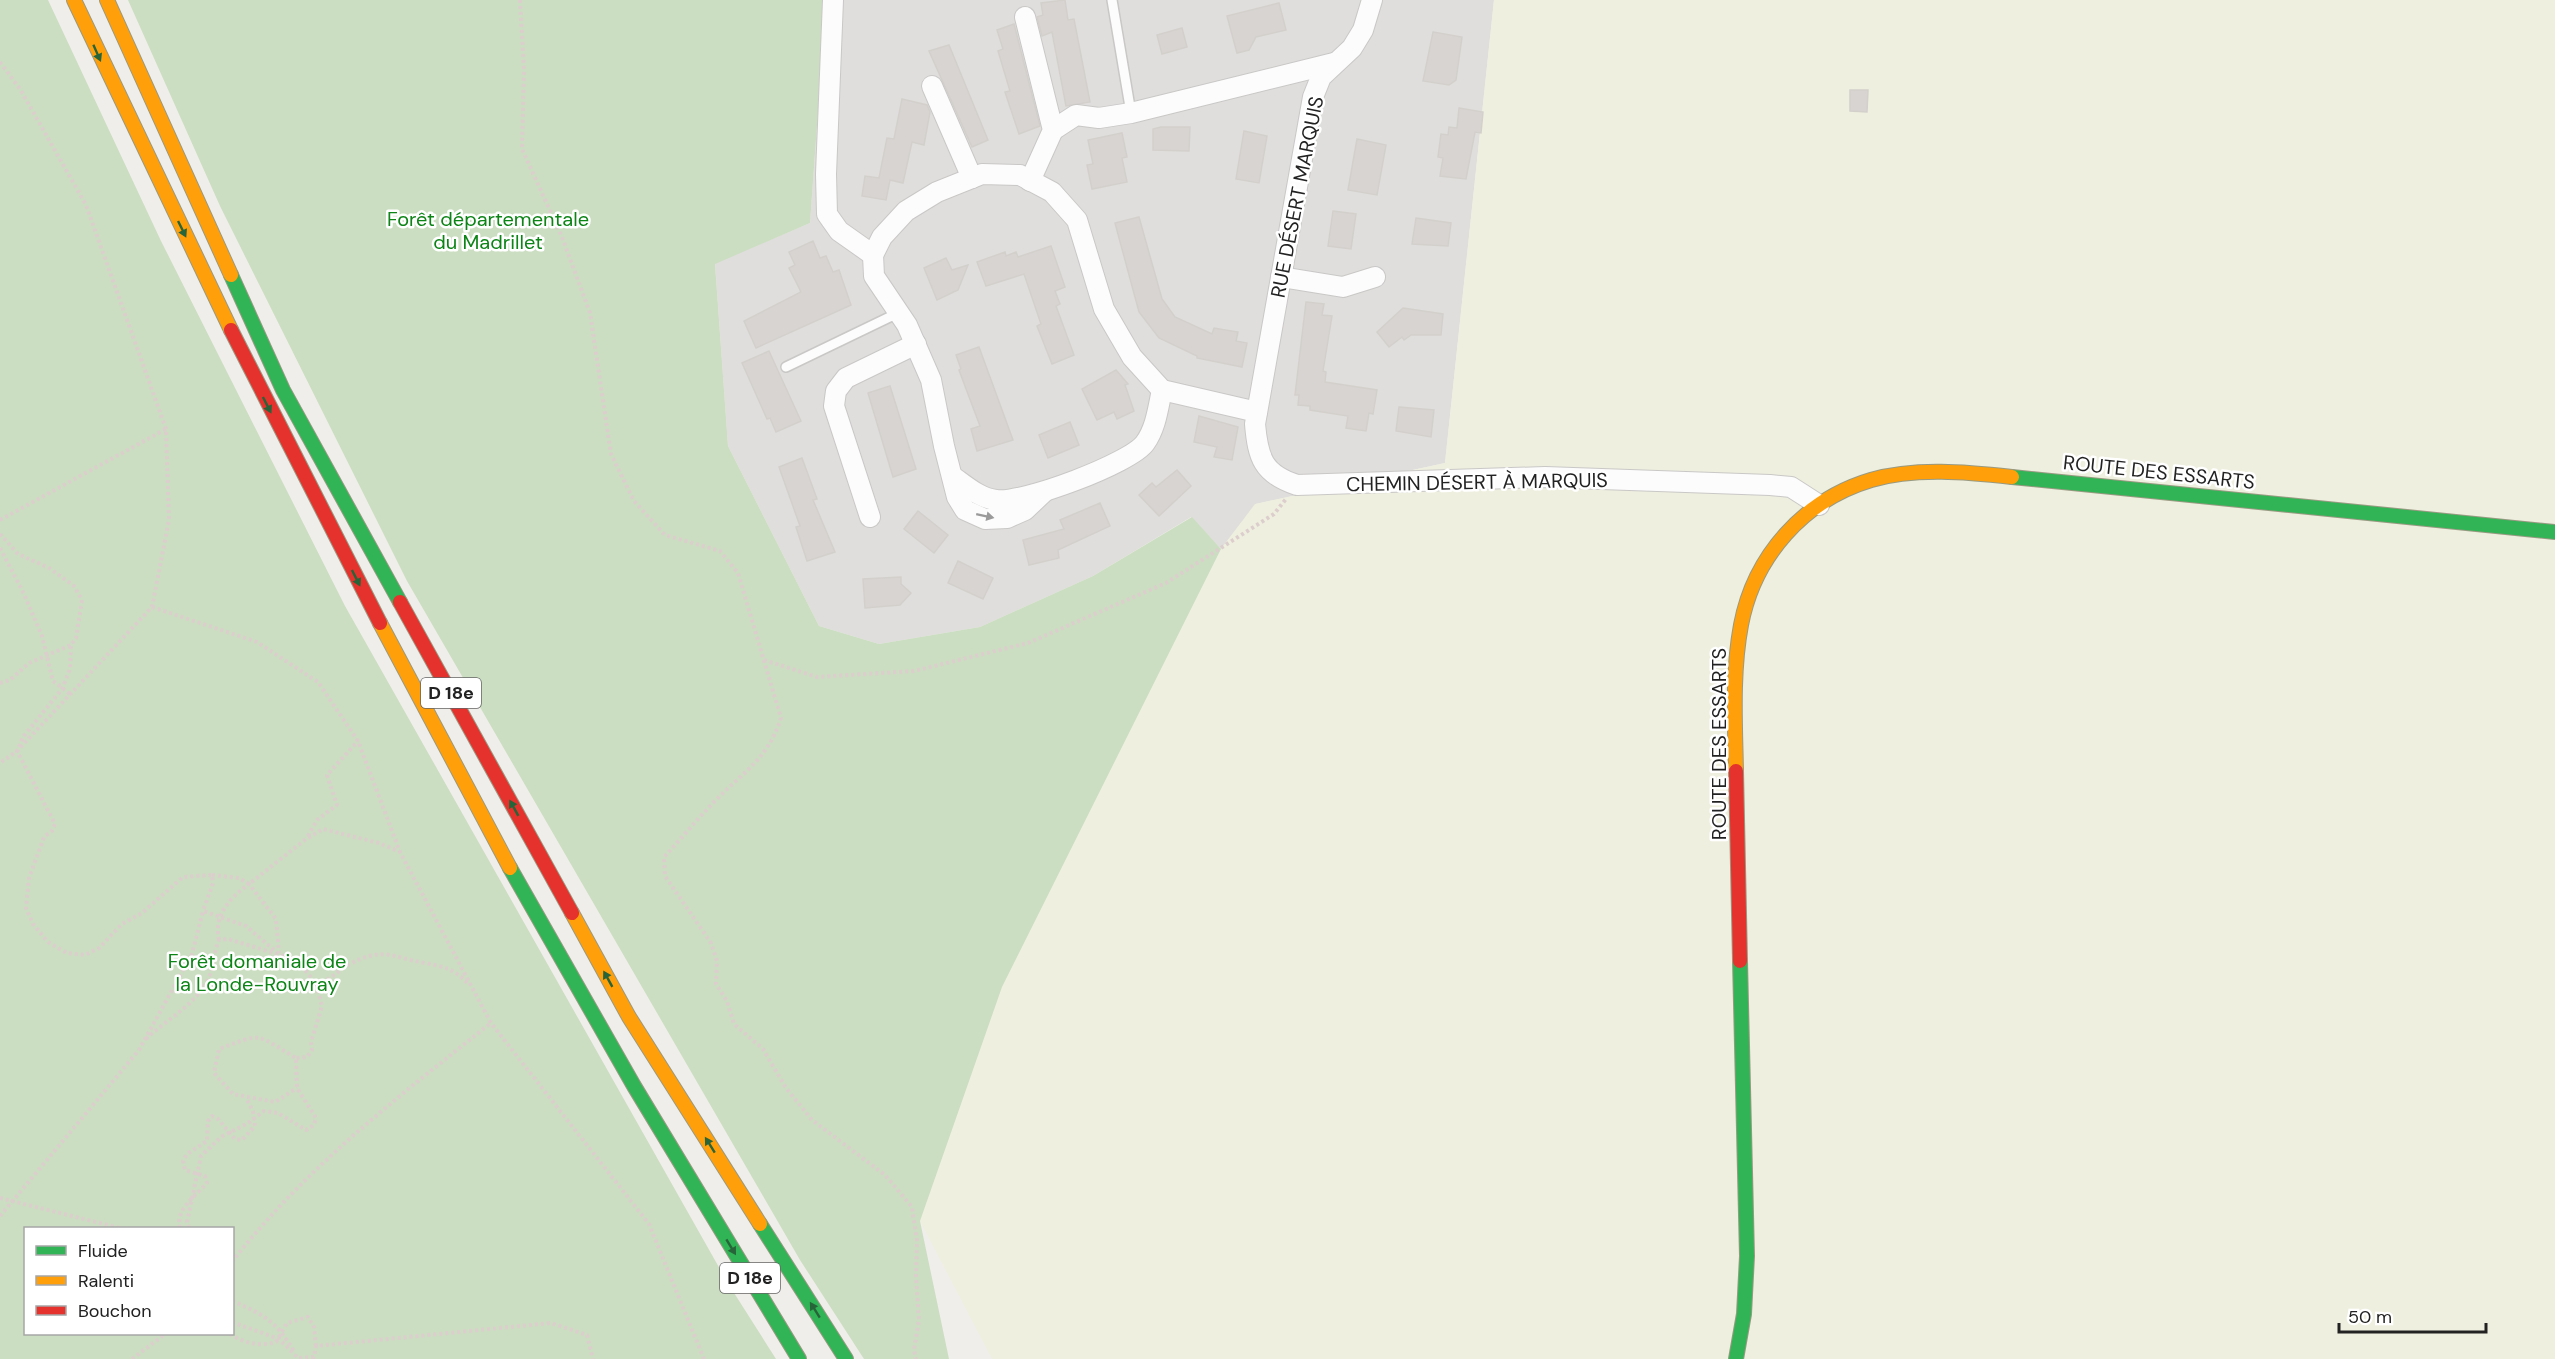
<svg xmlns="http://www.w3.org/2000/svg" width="2555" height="1359" font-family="'DM Sans',sans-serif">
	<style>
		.residential { fill: #dfdedc }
		.farmland { fill: #efefdf }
		.forest { fill: #cbdec1; fill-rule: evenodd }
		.building { fill: #d7d4d2; stroke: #d3d0cc; stroke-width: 1.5 }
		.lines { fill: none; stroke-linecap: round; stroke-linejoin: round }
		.lane-casing { stroke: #c9c8c7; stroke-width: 12 }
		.street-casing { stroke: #c9c8c7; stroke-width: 22 }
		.fast-casing { stroke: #999a82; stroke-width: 16 }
		.slow-casing { stroke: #999a82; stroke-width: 16 }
		.jam-casing { stroke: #999a82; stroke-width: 16 }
		.path { stroke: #dccecd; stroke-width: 4; stroke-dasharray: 3 3; stroke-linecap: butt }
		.lane { stroke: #fdfcfc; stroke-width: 9 }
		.street { stroke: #fdfcfc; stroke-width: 20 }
		.fast { stroke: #30b455; stroke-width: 14 }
		.slow { stroke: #ff9f0a; stroke-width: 14 }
		.jam { stroke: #e5322d; stroke-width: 14 }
		.oneway { fill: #286439 }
		.oneway2 { fill: #9a9a9a }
		.labels { text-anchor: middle; stroke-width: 5; stroke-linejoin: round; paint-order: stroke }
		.shield { fill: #fff; stroke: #646464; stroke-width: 1.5 }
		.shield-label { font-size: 18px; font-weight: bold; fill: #222 }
		.street-label { font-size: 20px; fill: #222; stroke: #fff }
		.park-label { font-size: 20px; fill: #0c8416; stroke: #fff }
	</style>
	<rect width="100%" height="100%" fill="#f0eeeb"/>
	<polygon class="residential" points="826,0 1494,0 1445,463 1256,504 1221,549 1191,517 1093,576 980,627 879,644 819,626 728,446 715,263 810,223"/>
	<polygon class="farmland" points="1494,0 2555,0 2555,1359 992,1359 920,1221 1002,987 1221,549 1255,504 1445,463"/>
	<g class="forest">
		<path d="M0 0H48L161 241 345 606 729 1285 776 1359H0ZM26 1228H232V1334H26Z"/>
		<polygon points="128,0 826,0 810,223 715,264 728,446 819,626 879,644 980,627 1093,576 1192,517 1221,549 1002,987 920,1221 949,1359 864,1359 800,1260 407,581 220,206"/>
	</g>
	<g class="building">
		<polygon points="1065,0 1068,20 1074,19 1090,102 1066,106 1052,32 1042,36 1037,17 1043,15 1041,3"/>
		<polygon points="1279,3 1286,30 1256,37 1249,50 1237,53 1227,16"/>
		<polygon points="1014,24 1040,126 1019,134 1005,92 1010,91 998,51 1003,49 997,30"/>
		<polygon points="1182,28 1187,47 1162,54 1157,35"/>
		<polygon points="1433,32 1462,37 1456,80 1449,85 1423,81"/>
		<polygon points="949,45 988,140 972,147 929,51"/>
		<polygon points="1850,90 1868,90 1867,112 1850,111"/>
		<polygon points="902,99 927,105 930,112 924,145 912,142 903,183 890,180 886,200 862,196 865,176 879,178 887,138 894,139"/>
		<polygon points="1459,108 1483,112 1481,133 1475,132 1466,179 1440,176 1443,158 1438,157 1441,134 1448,135 1449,127 1457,128"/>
		<polygon points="1161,127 1190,127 1189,151 1153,150 1153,129"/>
		<polygon points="1244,131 1267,136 1259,183 1236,179"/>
		<polygon points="1122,133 1127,157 1122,158 1127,182 1092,189 1087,165 1093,164 1088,140"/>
		<polygon points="1357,139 1386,145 1377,195 1348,190"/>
		<polygon points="1333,211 1356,214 1351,249 1328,246"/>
		<polygon points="1139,217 1162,299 1175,317 1212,334 1214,328 1238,332 1236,341 1247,343 1242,367 1197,358 1197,356 1159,338 1139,312 1115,223"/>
		<polygon points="1416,218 1451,223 1448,246 1412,244"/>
		<polygon points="813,241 820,258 826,256 833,272 839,270 851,305 756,348 744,321 801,292 789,268 795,265 789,252"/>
		<polygon points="1051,246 1065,287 1055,291 1060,304 1056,306 1074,355 1052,364 1037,326 1041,324 1024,274 986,286 977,262 1005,252 1006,256 1016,252 1018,257"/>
		<polygon points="946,258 952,270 968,265 958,290 937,300 924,268"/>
		<polygon points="1306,302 1324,304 1322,315 1332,316 1323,371 1326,372 1325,382 1377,390 1373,414 1369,413 1366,431 1346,428 1348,416 1310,410 1310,406 1298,405 1299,395 1295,395"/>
		<polygon points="1403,308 1443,314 1441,335 1411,335 1404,340 1402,337 1389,347 1377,332"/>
		<polygon points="979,347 1013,440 977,451 971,429 980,426 959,370 961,369 956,355"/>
		<polygon points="769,351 801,421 776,432 770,418 767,419 742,363"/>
		<polygon points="1116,370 1128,384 1125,385 1134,411 1117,419 1114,412 1097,420 1082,389"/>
		<polygon points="890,386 916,469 893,477 868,393"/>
		<polygon points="1399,407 1434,410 1431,437 1396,431"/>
		<polygon points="1199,416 1238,427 1232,460 1214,457 1217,447 1194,442"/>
		<polygon points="1070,422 1079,445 1048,458 1039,435"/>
		<polygon points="802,458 817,499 813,500 835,552 807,561 796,527 800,526 779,467"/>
		<polygon points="1177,470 1191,486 1159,516 1139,495 1152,483 1156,487"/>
		<polygon points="1100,503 1110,526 1058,550 1059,558 1029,565 1023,540 1064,529 1060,520"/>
		<polygon points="918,511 948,535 934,553 904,529"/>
		<polygon points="958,561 993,578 983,599 948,583"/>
		<polygon points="901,577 901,584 911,593 900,605 865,608 863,579"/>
	</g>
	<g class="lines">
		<defs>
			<g id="lane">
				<polyline points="1112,0 1131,113"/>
				<polyline points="786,367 898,313"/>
			</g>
			<g id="street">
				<polyline points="833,0 826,174 827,214 839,231 873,255"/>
				<path d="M1372 0 1363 30 1352 48 1321 77 1313 97 1255 424C1258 458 1263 474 1297 485L1545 477 1770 485 1791 487 1819 505"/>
				<polyline points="1025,17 1053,130 1030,181"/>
				<polyline points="932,86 972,178"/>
				<polyline points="1053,130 1076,115 1099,118 1131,113 1334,63"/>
				<polyline points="873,255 882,237 906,211 937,192 982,174 1020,175 1052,192 1077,220 1104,309 1132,357 1162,390 1257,412"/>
				<polyline points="873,255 874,276 907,325 931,380 944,446 957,497 965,510 985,519 1007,518 1025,510 1044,492"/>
				<polyline points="1281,277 1343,287 1375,277"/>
				<path d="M952 476C965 485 979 498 996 500 1022 504 1131 463 1145 443 1156 428 1158 408 1162 390"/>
				<polyline points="870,517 834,406 836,391 846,378 916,344"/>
			</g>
			<g id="fast">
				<polyline points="231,275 283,390 400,602"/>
				<polyline points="2012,477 2555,532"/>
				<polyline points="510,868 634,1086 799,1359"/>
				<polyline points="760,1224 846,1359"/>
				<polyline points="1736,1359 1744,1314 1747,1256 1740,961"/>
			</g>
			<g id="slow">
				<polyline points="74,0 231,330"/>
				<polyline points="107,0 231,275"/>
				<polyline points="380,623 510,868"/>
				<path d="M1736 771C1735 723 1732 673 1741 625 1754 556 1804 500 1871 480 1915 467 1967 472 2012 477"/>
				<polyline points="572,913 629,1017 760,1224"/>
			</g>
			<g id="jam">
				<polyline points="231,330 380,623"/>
				<polyline points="400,602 572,913"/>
				<polyline points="1736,771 1740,961"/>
			</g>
		</defs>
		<use href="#lane" class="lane-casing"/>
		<use href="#street" class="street-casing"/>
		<use href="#fast" class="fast-casing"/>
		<use href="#slow" class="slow-casing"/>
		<use href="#jam" class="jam-casing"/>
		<g class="path">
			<path d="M520 0 524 70 522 149 562 237 590 313 611 454 634 501 665 535 720 551 738 573 781 718C768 759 743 772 715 801 697 819 681 839 664 857L665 876 711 943 717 961 716 984 727 1001 734 1024 763 1049 786 1088 812 1120 885 1175 912 1207 917 1241 916 1277 919 1320 914 1350 916 1359"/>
			<polyline points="0,62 20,89 86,205 166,429 169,520 152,607 17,751 0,763"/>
			<polyline points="0,520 166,429"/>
			<polyline points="0,534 18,554 49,568 74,586 82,600 76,638 71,645 70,669 62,689 23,737 17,751 55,824 52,831 44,837 29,878 26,908 33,924 48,942 67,953 85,955 99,948 122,924 142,913 183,877 212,875 213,883 203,911"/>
			<polyline points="0,548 24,594 42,636 53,681 70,694"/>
			<polyline points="152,607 257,642 318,682 358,741 400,852 491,1023 649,1224 704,1359"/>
			<polyline points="764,660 817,677 914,671 1028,643 1166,583 1274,514 1286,499"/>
			<polyline points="0,683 10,680 29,663 71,645"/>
			<polyline points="308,836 317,820 337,805 327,775 358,741"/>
			<polyline points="212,875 239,878 249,884 306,839 323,829 379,843 400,852"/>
			<path d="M219 940C213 915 231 897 249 884L276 919 279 953"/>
			<path d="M316 984C329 981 337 972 348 965 383 946 391 957 425 963 445 967 455 969 469 985"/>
			<path d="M146 1039C165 1021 191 1007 205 985 214 971 213 954 219 940L228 939 297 960 316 984 322 1006 311 1042 312 1050 307 1057 296 1058"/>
			<polyline points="0,1198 120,1228"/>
			<polyline points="0,1216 139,1050 192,954 203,911 246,926 281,956"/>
			<path d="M180 1228C175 1209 196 1196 207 1183L205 1176 185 1170 183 1161 187 1154 207 1141 208 1121 212 1116 218 1119 235 1139 242 1140 255 1126 253 1111 246 1098"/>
			<path d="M189 1228 187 1222 201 1156 221 1137 248 1123 264 1111 278 1113 306 1130 314 1125 316 1118 297 1088 296 1058C255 1034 264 1032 219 1049L214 1073 233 1094 275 1102 297 1088"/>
			<path d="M232 1262C304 1169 399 1096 491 1023"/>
			<path d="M232 1301C264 1314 278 1323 295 1353"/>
			<polyline points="232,1322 279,1339 298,1358 314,1357 316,1346 551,1323 587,1335 593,1359"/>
			<path d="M230 1334C244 1343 259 1347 276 1342L287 1323 308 1317 314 1327 316 1346"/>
			<polyline points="132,1359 165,1334"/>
		</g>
		<use href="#lane" class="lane"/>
		<use href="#street" class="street"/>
		<use href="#fast" class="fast"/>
		<use href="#slow" class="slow"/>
		<use href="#jam" class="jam"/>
	</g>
	<defs><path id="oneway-solid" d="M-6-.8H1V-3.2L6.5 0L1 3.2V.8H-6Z" transform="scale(1.5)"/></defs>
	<g class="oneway">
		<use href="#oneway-solid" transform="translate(97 53) rotate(66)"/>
		<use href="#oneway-solid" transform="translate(182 229) rotate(64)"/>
		<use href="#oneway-solid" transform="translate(267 405) rotate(63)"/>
		<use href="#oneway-solid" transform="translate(356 578) rotate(63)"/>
		<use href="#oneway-solid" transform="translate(514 808) rotate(-119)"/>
		<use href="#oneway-solid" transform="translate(608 979) rotate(-119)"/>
		<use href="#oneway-solid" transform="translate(710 1145) rotate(-122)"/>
		<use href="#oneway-solid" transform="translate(731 1247) rotate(59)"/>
		<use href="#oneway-solid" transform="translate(815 1310) rotate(-122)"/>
	</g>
	<use class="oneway2" href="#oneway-solid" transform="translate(985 516) rotate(12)"/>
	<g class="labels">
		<g class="shield">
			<rect x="421" y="678" width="60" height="30" rx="4.5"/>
			<rect x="720" y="1263" width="60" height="30" rx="4.5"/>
		</g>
		<g class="shield-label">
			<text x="451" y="699">D 18e</text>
			<text x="750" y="1284">D 18e</text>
		</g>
		<g class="street-label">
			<text transform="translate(1297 197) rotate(-79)" y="7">RUE DÉSERT MARQUIS</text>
			<text transform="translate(2159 472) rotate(6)" y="7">ROUTE DES ESSARTS</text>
			<text transform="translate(1477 482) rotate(-1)" y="7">CHEMIN DÉSERT À MARQUIS</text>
			<text transform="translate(1719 744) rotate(-90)" y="7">ROUTE DES ESSARTS</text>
		</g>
		<g class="park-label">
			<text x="488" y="226">Forêt départementale<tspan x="488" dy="23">du Madrillet</tspan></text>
			<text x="257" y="968">Forêt domaniale de<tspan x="257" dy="23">la Londe-Rouvray</tspan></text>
		</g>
	</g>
	<rect x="24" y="1227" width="210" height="108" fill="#ffffff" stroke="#a7a7a7" stroke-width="1.5"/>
	<rect x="36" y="1246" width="30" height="9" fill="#30b455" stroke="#a7a7a7" stroke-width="1.5"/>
	<text x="78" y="1257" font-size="18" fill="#222222">Fluide</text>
	<rect x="36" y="1276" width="30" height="9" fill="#ff9f0a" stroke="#a7a7a7" stroke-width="1.5"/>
	<text x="78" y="1287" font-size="18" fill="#222222">Ralenti</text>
	<rect x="36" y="1306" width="30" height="9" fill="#e5322d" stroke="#a7a7a7" stroke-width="1.5"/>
	<text x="78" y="1317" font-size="18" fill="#222222">Bouchon</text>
	<path d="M2339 1323v9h147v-9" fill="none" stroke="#222222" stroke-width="3"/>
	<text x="2348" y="1323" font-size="18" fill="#222222" stroke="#ffffff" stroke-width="4.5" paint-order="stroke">50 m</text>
</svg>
